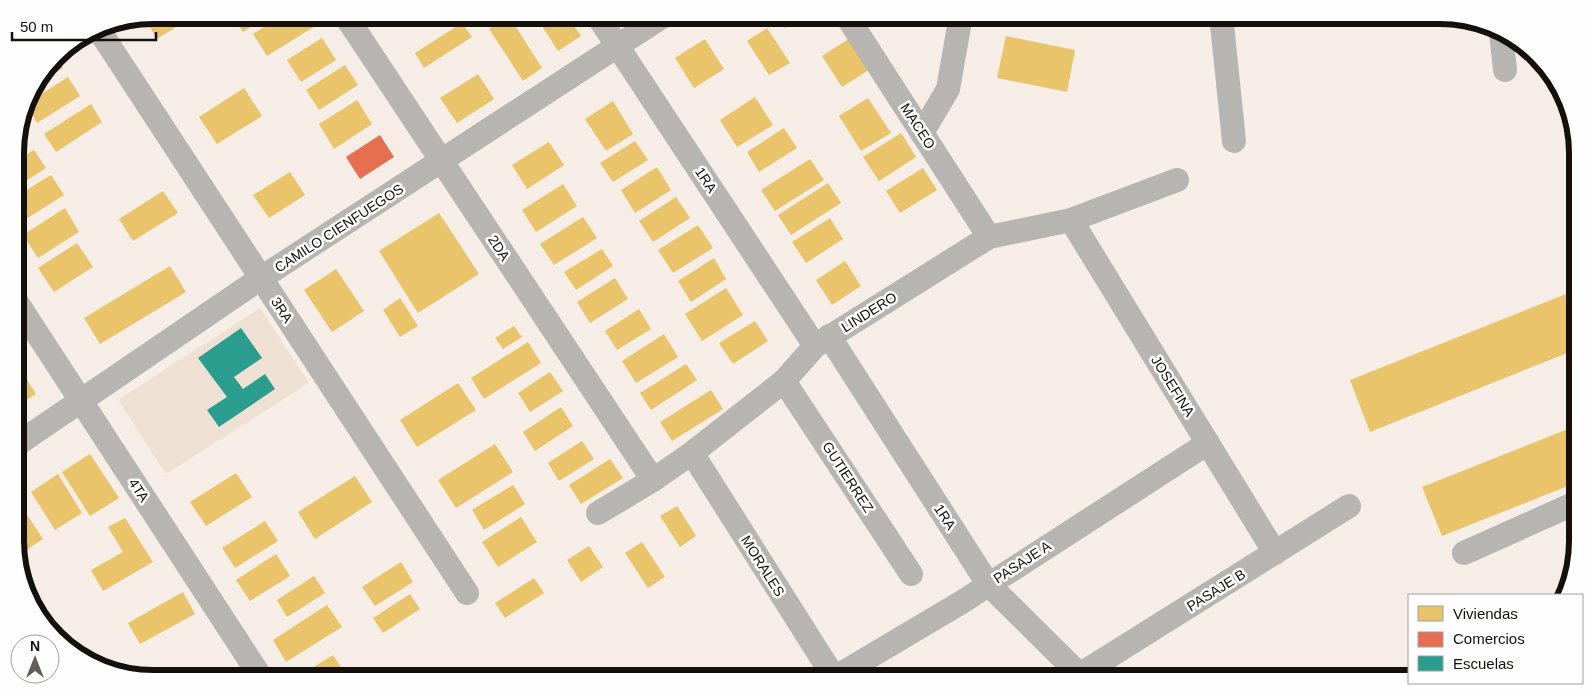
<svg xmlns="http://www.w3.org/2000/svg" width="1593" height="694" font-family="Helvetica,sans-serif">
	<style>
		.built { fill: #eee1d3 }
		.homes { fill: #e9c46a }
		.shops { fill: #e76f51 }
		.schools { fill: #2a9d8f }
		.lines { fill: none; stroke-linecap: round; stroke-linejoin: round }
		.minor { stroke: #b7b5b2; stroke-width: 24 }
		.labels { text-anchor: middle; stroke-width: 5; stroke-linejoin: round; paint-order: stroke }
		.street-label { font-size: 14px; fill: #14100b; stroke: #fefefe }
		.rim { fill: none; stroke: #14100b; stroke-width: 6 }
	</style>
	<rect width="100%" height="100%" fill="#f6eee6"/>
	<polygon class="built" points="260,308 309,383 166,474 118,400"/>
	<g class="homes">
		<polygon points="153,15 195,15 157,39 145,19"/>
		<polygon points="232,15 269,15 243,32"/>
		<polygon points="283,15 315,15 320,23 267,56 253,34"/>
		<polygon points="389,15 415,15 396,27"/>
		<polygon points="535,15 567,15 581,36 558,51"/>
		<polygon points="777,15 805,15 785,28"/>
		<polygon points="1268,15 1312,15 1312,16 1269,20"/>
		<polygon points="1433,15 1440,15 1461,20 1433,21"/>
		<polygon points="509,16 542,68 523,81 489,29"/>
		<polygon points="462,23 472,37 424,68 415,53"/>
		<polygon points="767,28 790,63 769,75 747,41"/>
		<polygon points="1006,36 1075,50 1067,92 997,78"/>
		<polygon points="852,37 872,68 842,87 822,56"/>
		<polygon points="322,38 336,60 301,82 287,60"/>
		<polygon points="705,39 724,69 694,88 675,58"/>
		<polygon points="56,57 63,68 33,87"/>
		<polygon points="345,65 358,85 319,110 306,90"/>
		<polygon points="478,74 494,99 457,123 440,98"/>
		<polygon points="68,77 80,96 37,123 26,104"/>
		<polygon points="244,88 262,116 217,144 199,117"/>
		<polygon points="755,97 773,125 737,147 720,120"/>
		<polygon points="868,98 891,133 861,151 839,116"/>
		<polygon points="357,100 372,124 334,149 319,124"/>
		<polygon points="613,101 633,134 606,151 585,119"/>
		<polygon points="91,104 102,122 56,152 44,134"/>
		<polygon points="784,128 797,148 759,172 747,152"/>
		<polygon points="901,133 916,157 879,181 863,157"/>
		<polygon points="635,141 648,160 613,182 600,163"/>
		<polygon points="549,142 564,165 527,189 512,165"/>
		<polygon points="34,150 46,168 15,188 15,161"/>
		<polygon points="810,159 824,180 775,211 761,190"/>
		<polygon points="657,167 671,190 635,213 621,190"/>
		<polygon points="923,168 937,190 900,213 886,191"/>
		<polygon points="290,172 305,195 269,218 253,195"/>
		<polygon points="51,175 64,195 15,226 15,197"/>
		<polygon points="828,183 841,203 791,235 778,215"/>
		<polygon points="563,184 577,206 536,232 522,210"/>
		<polygon points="163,191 178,213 133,241 119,219"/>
		<polygon points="676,197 690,218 653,242 639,221"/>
		<polygon points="65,208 79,232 38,258 23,235"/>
		<polygon points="439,213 479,274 418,313 379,251"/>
		<polygon points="583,217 597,238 554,265 540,244"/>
		<polygon points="830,218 843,239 806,263 792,242"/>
		<polygon points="698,225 713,248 673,273 658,250"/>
		<polygon points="77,243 93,267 54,292 38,268"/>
		<polygon points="602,249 613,266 576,290 564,272"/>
		<polygon points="714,258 726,279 691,302 678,281"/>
		<polygon points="845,261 861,286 832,305 816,280"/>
		<polygon points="170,266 186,292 100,344 84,318"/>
		<polygon points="336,269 364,311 332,332 304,290"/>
		<polygon points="615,278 628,299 590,323 577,302"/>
		<polygon points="726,288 743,315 702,341 685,314"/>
		<polygon points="1576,290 1577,349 1370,432 1350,380"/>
		<polygon points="400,298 418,326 400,337 383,310"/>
		<polygon points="639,309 651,329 617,350 605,331"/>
		<polygon points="755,321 768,341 733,364 719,343"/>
		<polygon points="514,326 522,337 503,349 495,338"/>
		<polygon points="664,334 678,357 636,383 622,361"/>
		<polygon points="528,342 541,363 484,399 471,378"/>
		<polygon points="686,364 697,380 651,410 640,393"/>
		<polygon points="19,367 36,394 16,407 16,369"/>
		<polygon points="550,372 563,391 530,412 518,393"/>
		<polygon points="458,383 476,410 417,447 400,420"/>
		<polygon points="711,390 723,409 672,441 660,422"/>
		<polygon points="561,407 573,426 535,451 523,432"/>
		<polygon points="1578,425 1578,482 1442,536 1422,487"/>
		<polygon points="582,441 594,459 559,481 548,463"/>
		<polygon points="495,444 513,472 456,508 438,480"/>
		<polygon points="90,454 119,498 90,516 62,472"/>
		<polygon points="610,459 623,478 581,504 569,485"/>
		<polygon points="236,473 252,497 206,526 190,502"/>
		<polygon points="58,474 82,513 55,530 31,492"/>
		<polygon points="355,476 372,502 315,539 298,512"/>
		<polygon points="513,485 525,504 484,530 472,510"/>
		<polygon points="18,501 43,539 23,552 16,541 16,502"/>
		<polygon points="677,506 696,536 680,547 660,516"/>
		<polygon points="521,517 537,542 498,567 482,542"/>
		<polygon points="125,518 153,562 103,591 91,570 123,552 108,527"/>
		<polygon points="265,521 278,541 235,568 222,548"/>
		<polygon points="642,542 665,577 648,588 625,553"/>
		<polygon points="589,546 603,567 581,582 567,560"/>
		<polygon points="276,554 290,576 250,601 236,580"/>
		<polygon points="401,562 413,582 375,606 362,587"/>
		<polygon points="314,576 325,593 287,617 277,600"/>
		<polygon points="534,578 544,593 505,618 495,603"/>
		<polygon points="183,592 195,614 140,644 128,623"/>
		<polygon points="410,594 420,609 383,633 373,618"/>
		<polygon points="327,605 342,627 286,662 273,640"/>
		<polygon points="333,655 342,669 325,679 322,679 314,667"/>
	</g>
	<polygon class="shops" points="380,135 394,157 360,179 346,157"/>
	<polygon class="schools" points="241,328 262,358 234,377 243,389 265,374 275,389 219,427 207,410 227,397 198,358"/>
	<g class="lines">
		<g class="minor">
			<polyline points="345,15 653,480"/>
			<polyline points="597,15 815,346"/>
			<polyline points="846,15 989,237"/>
			<polyline points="1221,15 1234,141"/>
			<polyline points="97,27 467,593"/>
			<polyline points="1501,32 1505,70"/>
			<polyline points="922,133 948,89 961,15"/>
			<polyline points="1071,220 1275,553"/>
			<polyline points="16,301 262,679"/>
			<polyline points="829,336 988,584 1084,679"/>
			<polyline points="784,381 911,574"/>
			<polyline points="16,445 261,278 665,15"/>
			<polyline points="692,453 835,679"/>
			<polyline points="598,513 653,480 692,453 784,381 815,346 989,237 1071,220 1177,180"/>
			<polyline points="1464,553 1578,502"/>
			<polyline points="1081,674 1349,506"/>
			<polyline points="834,678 962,602 1208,443"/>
		</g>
	</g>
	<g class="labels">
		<g class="street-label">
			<text transform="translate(918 126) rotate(57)" y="5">MACEO</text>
			<text transform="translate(706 180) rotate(57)" y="5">1RA</text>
			<text transform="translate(339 228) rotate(-33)" y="5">CAMILO CIENFUEGOS</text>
			<text transform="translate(499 248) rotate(57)" y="5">2DA</text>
			<text transform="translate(282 310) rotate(57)" y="5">3RA</text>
			<text transform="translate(869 312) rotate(-32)" y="5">LINDERO</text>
			<text transform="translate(1173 386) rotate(58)" y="5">JOSEFINA</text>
			<text transform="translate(848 477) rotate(57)" y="5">GUTIERREZ</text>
			<text transform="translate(139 490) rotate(57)" y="5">4TA</text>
			<text transform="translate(945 517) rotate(57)" y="5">1RA</text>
			<text transform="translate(1022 562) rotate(-33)" y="5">PASAJE A</text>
			<text transform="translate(763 566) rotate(58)" y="5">MORALES</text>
			<text transform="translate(1216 590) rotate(-32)" y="5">PASAJE B</text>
		</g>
	</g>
	<path d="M0 0H1593V694H0ZM153 24H1440A129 129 0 0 1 1569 153V541A129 129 0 0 1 1440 670H153A129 129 0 0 1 24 541V153A129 129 0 0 1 153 24Z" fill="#fefefe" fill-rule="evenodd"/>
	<path class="rim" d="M153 24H1440A129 129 0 0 1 1569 153V541A129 129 0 0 1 1440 670H153A129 129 0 0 1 24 541V153A129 129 0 0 1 153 24Z"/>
	<rect x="1408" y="594" width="175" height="90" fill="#fefefe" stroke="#a09f9d"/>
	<rect x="1418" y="606" width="25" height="15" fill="#e9c46a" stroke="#a09f9d"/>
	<text x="1453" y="619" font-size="15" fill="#14100b">Viviendas</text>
	<rect x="1418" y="632" width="25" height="15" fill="#e76f51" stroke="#a09f9d"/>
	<text x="1453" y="644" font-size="15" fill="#14100b">Comercios</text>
	<rect x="1418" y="656" width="25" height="15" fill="#2a9d8f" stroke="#a09f9d"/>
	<text x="1453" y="669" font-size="15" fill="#14100b">Escuelas</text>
	<g transform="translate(35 659)"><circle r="24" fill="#fefefe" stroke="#a09f9d"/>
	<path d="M0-4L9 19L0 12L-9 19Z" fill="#635e58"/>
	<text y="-8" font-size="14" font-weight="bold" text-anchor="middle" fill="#14100b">N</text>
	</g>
	<path d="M12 32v8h144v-8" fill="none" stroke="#14100b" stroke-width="2.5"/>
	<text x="20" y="32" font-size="15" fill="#14100b" stroke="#fefefe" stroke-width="4" paint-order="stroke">50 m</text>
</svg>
